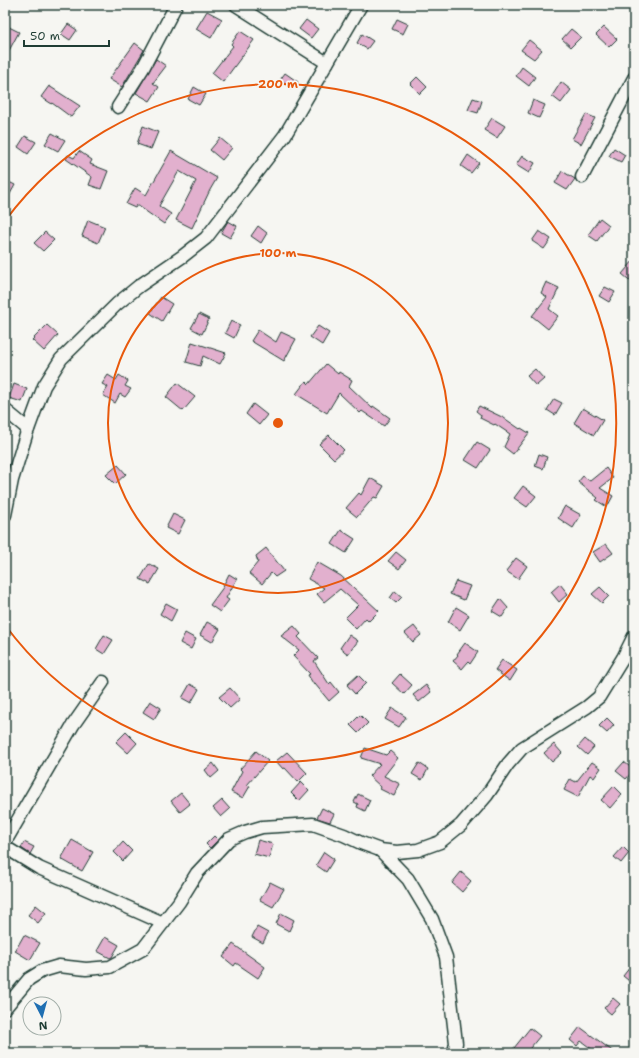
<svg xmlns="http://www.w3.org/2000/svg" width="639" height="1058" font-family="'Shantell Sans',sans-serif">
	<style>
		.building { fill: #e2b0ce; stroke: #1f3d34 }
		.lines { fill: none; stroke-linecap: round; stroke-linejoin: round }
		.minor-casing { stroke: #1f3d34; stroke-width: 15 }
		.minor { stroke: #f6f6f2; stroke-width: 12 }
		.ring { fill: none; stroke: #e8590c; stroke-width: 2 }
		.centre { fill: #e8590c; stroke: #f6f6f2; stroke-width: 2 }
		.ring-label { font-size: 12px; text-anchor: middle; font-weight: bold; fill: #e8590c; stroke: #f6f6f2; stroke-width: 3.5; stroke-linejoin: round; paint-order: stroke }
	</style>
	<rect width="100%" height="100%" fill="#f6f6f2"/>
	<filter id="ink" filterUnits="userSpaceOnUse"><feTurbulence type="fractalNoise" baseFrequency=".025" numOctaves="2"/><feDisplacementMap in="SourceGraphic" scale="8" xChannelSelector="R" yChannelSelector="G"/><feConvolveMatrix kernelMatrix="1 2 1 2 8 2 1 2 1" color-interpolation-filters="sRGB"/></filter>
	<g filter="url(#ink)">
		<g class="building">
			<polygon points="207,11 222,19 211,38 196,29"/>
			<polygon points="397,19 408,24 403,34 392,29"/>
			<polygon points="306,20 318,29 311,38 299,29"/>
			<polygon points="68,24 77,30 70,40 61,34"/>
			<polygon points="5,25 19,32 5,58"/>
			<polygon points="604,27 617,39 609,47 596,35"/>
			<polygon points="571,29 581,37 571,47 562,39"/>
			<polygon points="240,31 254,40 223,82 212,73 233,46 231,44"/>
			<polygon points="362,34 373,41 367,49 357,43"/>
			<polygon points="529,40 542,50 534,59 521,50"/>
			<polygon points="135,43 144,50 122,87 109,79"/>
			<polygon points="156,59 166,66 153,83 159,87 150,101 136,93"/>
			<polygon points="522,67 535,77 529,86 516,76"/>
			<polygon points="285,73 298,82 292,89 280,80"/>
			<polygon points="417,77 427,87 420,94 410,84"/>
			<polygon points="561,82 571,90 561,103 552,96"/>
			<polygon points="49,86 80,106 71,117 52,103 52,104 41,97"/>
			<polygon points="194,87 206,94 199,105 188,99"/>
			<polygon points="473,98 482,101 478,113 468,110"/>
			<polygon points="533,100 545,105 539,118 528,113"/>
			<polygon points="586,114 595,118 581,144 572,139"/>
			<polygon points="492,118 505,126 497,138 484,130"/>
			<polygon points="143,126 158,132 151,149 137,144"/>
			<polygon points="52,133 65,140 58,151 45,144"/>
			<polygon points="25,136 36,142 28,154 18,147"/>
			<polygon points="220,138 232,148 222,160 210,150"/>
			<polygon points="614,148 625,155 621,162 609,156"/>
			<polygon points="79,151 92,160 90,164 108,171 101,189 89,185 92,177 66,159 68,155 74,158"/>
			<polygon points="171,151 217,178 210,190 192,228 176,220 196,181 179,171 159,206 171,214 164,224 137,205 135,208 126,204 135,188 146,195"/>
			<polygon points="468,155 479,163 471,173 461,166"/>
			<polygon points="522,156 535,163 529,173 516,165"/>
			<polygon points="562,171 575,179 567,190 555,183"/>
			<polygon points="5,180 15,185 5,203"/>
			<polygon points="600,218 609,225 597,241 588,235"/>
			<polygon points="88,220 105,227 98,243 82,236"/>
			<polygon points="228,221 237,226 230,238 221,233"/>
			<polygon points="258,226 267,233 261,243 251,236"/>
			<polygon points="539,231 551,239 544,249 532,241"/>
			<polygon points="45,232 54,240 43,251 34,243"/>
			<polygon points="634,260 634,284 622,274"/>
			<polygon points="546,282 559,288 549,309 558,316 548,329 532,316 547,297 541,293"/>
			<polygon points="605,287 615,292 609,302 599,296"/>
			<polygon points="161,297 172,304 162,321 150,313"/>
			<polygon points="199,314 209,319 202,334 191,328"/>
			<polygon points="231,321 240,325 234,338 225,333"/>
			<polygon points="47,325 58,335 44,351 32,340"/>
			<polygon points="318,326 329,333 322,345 310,337"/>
			<polygon points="258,330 276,342 281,332 296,339 284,361 251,341"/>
			<polygon points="192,342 226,353 220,364 203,356 200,366 186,362"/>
			<polygon points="326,364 338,374 339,372 352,380 349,386 372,408 373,406 390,418 384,426 362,411 360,413 339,393 327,413 296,394 306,381 309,384"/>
			<polygon points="535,369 544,379 536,386 527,376"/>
			<polygon points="108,375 116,380 119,375 128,381 125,386 131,389 125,397 120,394 115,403 103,395 108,387 102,384"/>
			<polygon points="177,383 195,397 183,411 166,397"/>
			<polygon points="14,384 27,389 22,402 9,398"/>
			<polygon points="554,399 562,403 555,415 547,410"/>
			<polygon points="253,404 267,415 259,425 246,414"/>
			<polygon points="479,406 504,418 520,429 521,428 529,433 513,454 504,447 510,434 495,424 494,425 480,418 481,415 476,411"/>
			<polygon points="583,408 603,420 594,435 574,423"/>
			<polygon points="329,435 344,450 334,459 319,444"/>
			<polygon points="477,442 490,450 478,468 465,460"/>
			<polygon points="539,454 547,457 543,469 535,466"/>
			<polygon points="118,465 126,474 115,484 106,475"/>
			<polygon points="606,468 613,478 600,488 613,496 607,507 596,500 598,498 578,482 583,476 590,481"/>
			<polygon points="370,478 384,486 377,498 374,497 357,517 346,508 359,493 361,495"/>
			<polygon points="523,486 536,496 527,507 514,498"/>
			<polygon points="565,506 581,515 573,528 558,518"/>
			<polygon points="173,514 185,520 178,534 166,528"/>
			<polygon points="341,530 355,539 346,553 332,544"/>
			<polygon points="606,544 613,553 600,562 593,552"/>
			<polygon points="266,548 284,571 275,577 271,573 262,584 249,573 258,562 256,556"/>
			<polygon points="396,552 406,560 399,569 388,561"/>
			<polygon points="516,558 527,566 518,579 506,571"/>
			<polygon points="317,562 341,576 379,611 369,621 366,618 356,629 345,618 358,605 340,589 324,602 317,594 324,588 308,579"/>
			<polygon points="149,564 159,569 150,584 140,579"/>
			<polygon points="229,574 237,579 226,598 229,600 220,612 210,605 224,586 223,586"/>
			<polygon points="456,581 470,586 464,600 450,594"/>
			<polygon points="560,584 568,594 559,602 551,592"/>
			<polygon points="600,587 609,596 602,603 592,594"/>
			<polygon points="395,591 402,597 396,603 390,598"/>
			<polygon points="500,599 508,608 502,617 492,611"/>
			<polygon points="166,603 177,609 171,621 160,614"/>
			<polygon points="456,607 469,615 460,630 448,622"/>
			<polygon points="207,622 220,629 212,642 200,635"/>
			<polygon points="294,626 301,634 298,637 318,658 314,661 329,684 331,682 339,692 329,701 315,684 314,685 308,675 310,674 293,656 299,650 281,636"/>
			<polygon points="414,626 421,635 413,642 405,633"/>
			<polygon points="185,633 196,639 191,649 180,643"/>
			<polygon points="104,635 113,640 104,654 96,649"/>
			<polygon points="349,635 358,641 348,654 340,648"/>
			<polygon points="465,643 478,652 470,664 468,662 462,669 453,661 458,655 457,654"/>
			<polygon points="502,660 517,670 510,681 495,670"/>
			<polygon points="400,674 412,685 404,694 392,683"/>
			<polygon points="358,675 366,683 355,694 347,685"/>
			<polygon points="190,684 199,689 191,703 182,698"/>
			<polygon points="426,685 431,692 419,702 413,695"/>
			<polygon points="230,688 240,699 230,708 219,697"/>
			<polygon points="150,701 161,708 154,719 143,712"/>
			<polygon points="392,708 406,717 399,727 385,719"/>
			<polygon points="360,715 368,723 358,733 350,725"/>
			<polygon points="607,718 614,725 607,733 599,726"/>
			<polygon points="126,732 137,743 128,753 116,742"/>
			<polygon points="585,739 594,747 587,755 578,747"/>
			<polygon points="554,744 562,753 552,762 544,753"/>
			<polygon points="365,748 386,755 390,751 398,758 384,776 400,784 394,796 380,789 381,787 369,776 380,764 361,758"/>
			<polygon points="256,751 268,761 247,785 250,786 243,798 231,792 242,771 240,769"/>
			<polygon points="287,752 307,773 298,782 285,768 283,769 276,761"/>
			<polygon points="592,762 601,768 594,778 590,775 578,797 564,790 570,779 576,782"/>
			<polygon points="624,762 634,770 626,779 616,771"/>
			<polygon points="213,763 219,771 211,778 205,770"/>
			<polygon points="419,763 428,769 422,780 412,774"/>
			<polygon points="301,782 309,790 299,801 291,793"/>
			<polygon points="614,786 622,794 610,808 601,800"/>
			<polygon points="181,793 190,804 180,812 171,801"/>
			<polygon points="358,794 370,800 365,811 357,807 358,804 354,802"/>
			<polygon points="222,800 230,809 221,817 213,808"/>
			<polygon points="322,808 334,814 330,822 317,818"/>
			<polygon points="214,836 218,840 210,848 206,844"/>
			<polygon points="72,840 93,852 82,871 61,859"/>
			<polygon points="258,840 273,844 269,858 254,854"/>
			<polygon points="24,842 34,847 30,854 21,848"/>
			<polygon points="123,842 132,851 123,861 114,852"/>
			<polygon points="623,847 629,853 621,863 614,857"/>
			<polygon points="324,852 334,859 326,872 316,865"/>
			<polygon points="461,872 471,881 462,892 452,883"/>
			<polygon points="270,882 284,889 273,907 260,900"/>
			<polygon points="36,905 46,913 38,923 28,915"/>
			<polygon points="281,913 294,920 289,931 276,924"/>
			<polygon points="257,927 268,933 263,943 252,937"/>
			<polygon points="24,935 40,943 30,960 15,951"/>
			<polygon points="105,937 119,945 112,957 110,958 97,951"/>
			<polygon points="233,944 265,967 258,978 236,963 234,966 223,957"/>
			<polygon points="634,962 634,985 623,976"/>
			<polygon points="613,998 620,1004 611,1014 604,1008"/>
			<polygon points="580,1027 599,1041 615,1053 597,1053 581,1041 577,1046 570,1040"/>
			<polygon points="530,1028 540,1036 526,1053 510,1053"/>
		</g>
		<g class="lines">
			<defs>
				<g id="minor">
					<polyline points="236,5 327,63"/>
					<polyline points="118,107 143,68 176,5"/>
					<polyline points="582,177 634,78"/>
					<polyline points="5,410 28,429"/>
					<polyline points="5,515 12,480 26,435 44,386 61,359 117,304 139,286 183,256 206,238 285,135 361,5"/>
					<polyline points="5,842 73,725 103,682"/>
					<polyline points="5,847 39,868 163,923"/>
					<polyline points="380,850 408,879 432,919 446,957 456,1043 454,1053"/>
					<polyline points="5,1008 29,979 42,971 59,966 86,969 110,967 143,949 179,902 197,873 229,839 245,832 262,827 313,824 344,835 361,843 380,850 397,852 418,850 440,842 461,825 487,795 508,764 522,748 587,707 599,697 623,658 634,636"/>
				</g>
			</defs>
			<use href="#minor" class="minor-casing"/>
			<use href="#minor" class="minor"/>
		</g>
	</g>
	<g class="ring">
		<circle cx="278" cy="423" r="170"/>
		<path d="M5 221A339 339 0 1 1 5 625"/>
	</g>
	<circle cx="278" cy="423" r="6" class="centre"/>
	<g class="ring-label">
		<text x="278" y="88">200 m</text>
		<text x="278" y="257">100 m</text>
	</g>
	<rect width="639" height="1058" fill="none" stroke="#f6f6f2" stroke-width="20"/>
	<rect x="10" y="10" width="619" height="1038" fill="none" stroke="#1f3d34" stroke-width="1.5" filter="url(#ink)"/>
	<g transform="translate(42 1016) rotate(174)"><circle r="19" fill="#f6f6f2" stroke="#a0aca6"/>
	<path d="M0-3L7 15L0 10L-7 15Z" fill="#1f6fb2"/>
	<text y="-6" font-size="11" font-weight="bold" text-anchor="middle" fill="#1f3d34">N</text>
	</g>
	<path d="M24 40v6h85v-6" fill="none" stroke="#1f3d34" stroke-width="2"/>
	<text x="30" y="40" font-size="12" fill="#1f3d34" stroke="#f6f6f2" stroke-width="3" paint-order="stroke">50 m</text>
</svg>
